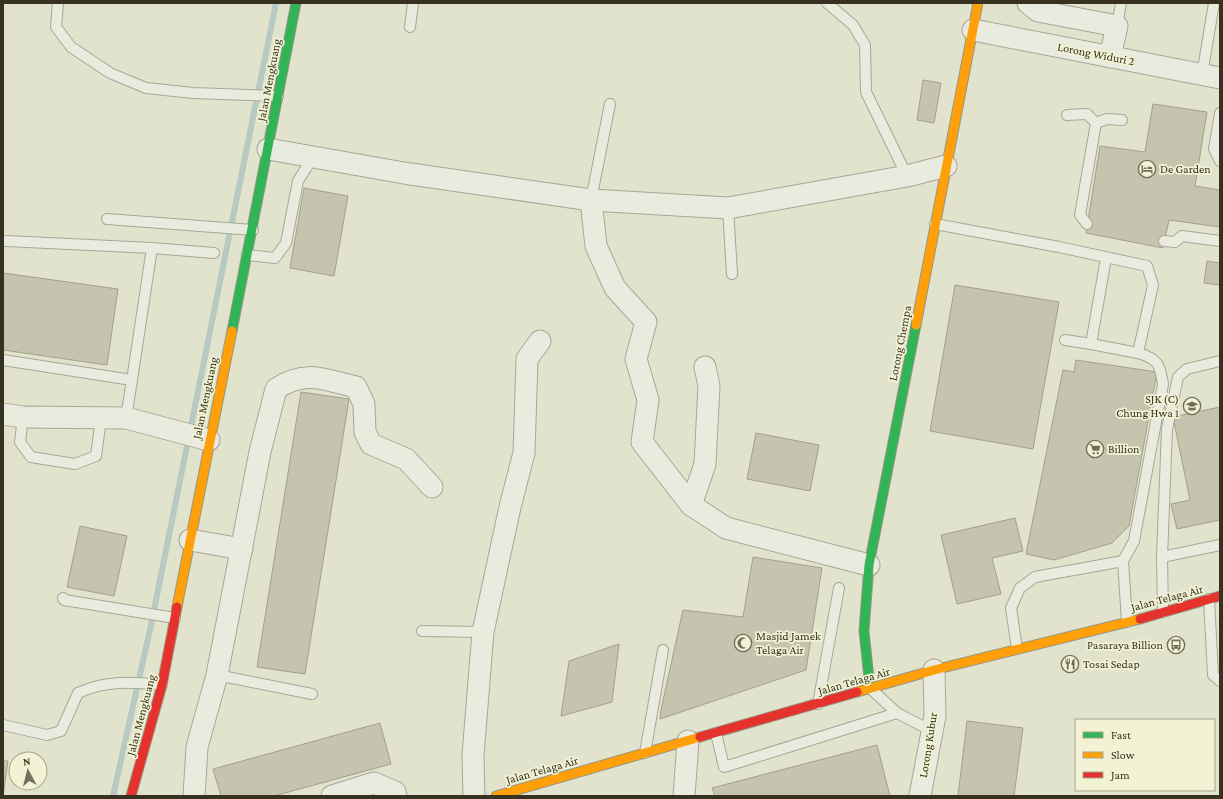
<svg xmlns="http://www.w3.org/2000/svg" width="1223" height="799" font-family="'Crimson Pro',serif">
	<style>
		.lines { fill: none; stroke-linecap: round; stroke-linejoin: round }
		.stream { stroke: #b8c8c3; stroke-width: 6 }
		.building { fill: #c6c3ae; stroke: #a2a08d }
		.lane-casing { stroke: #a7a797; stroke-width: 12 }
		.street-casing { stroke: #a7a797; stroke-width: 23 }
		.fast-casing { stroke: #979786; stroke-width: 11 }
		.slow-casing { stroke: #979786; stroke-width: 11 }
		.jam-casing { stroke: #979786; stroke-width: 11 }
		.lane { stroke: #eaebdf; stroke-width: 10 }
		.street { stroke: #eaebdf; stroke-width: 21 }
		.fast { stroke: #30b455; stroke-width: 9 }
		.slow { stroke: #ff9f0a; stroke-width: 9 }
		.jam { stroke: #e5322d; stroke-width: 9 }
		.labels { text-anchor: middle; stroke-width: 3.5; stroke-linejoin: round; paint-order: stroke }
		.street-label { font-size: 12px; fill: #36321f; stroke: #f1f3d4 }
		.poi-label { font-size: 12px; fill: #36321f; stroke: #f1f3d4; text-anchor: start }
	</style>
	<rect width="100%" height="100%" fill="#e1e3cd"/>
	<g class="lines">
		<polyline class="stream" points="113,796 151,625 276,3"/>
	</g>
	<g class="building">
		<polygon points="923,80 941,83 934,123 917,120"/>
		<polygon points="1153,104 1207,112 1195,186 1220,190 1220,227 1169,220 1163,248 1086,233 1100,146 1145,152"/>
		<polygon points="304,188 348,196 334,276 290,268"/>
		<polygon points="1207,261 1220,263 1220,285 1204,283"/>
		<polygon points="3,273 118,289 107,365 3,350"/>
		<polygon points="955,285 1059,302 1033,449 930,431"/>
		<polygon points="1076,360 1157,372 1129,526 1112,543 1054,560 1026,554 1063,370 1074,372"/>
		<polygon points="301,392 349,399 305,674 257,667"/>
		<polygon points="1220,407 1220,520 1177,529 1171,504 1190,500 1173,417"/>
		<polygon points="756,433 819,445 810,491 747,479"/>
		<polygon points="1015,518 1023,551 992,558 1001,594 957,604 941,535"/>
		<polygon points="80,526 127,536 114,596 67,587"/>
		<polygon points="753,557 822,568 806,670 660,719 661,710 683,610 743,617"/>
		<polygon points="619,644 612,702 561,716 569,661"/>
		<polygon points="967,721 1023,728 1014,796 958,796"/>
		<polygon points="380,723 391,764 274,796 221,796 213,769"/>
		<polygon points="877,745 890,796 715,796 712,788"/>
		<polygon points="3,761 8,761 3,796"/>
	</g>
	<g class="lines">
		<defs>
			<g id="lane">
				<polyline points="58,3 56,27 71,47 110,73 146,88 193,93 278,96"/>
				<polyline points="827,3 853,25 865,45 866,92 907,176"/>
				<polyline points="1117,26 1121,3"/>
				<polyline points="410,27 413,3"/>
				<polyline points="1202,75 1214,3"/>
				<polyline points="1220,113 1214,149 1220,161"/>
				<polyline points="1067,115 1087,114 1096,123 1080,215 1087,224"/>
				<polyline points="1096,123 1107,119 1122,120"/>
				<polyline points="591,200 610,104"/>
				<polyline points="728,208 732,274"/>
				<polyline points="107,219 253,230"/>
				<path d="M935 224 1059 247 1147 266 1153 285 1138 353C1158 359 1160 364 1163 384L1134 541 1123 561"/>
				<polyline points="6,241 152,248"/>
				<polyline points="1164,241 1175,242 1182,236 1220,241"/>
				<polyline points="247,255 275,258 286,243 298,181 313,157"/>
				<polyline points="1106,258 1091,344 1138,353"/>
				<polyline points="1065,340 1091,344"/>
				<polyline points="3,360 132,380 126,418"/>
				<polyline points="132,380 152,248 214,253"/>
				<polyline points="23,417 20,442 31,457 75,464 96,456 101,419"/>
				<polyline points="1162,557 1220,545"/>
				<polyline points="63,598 64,600 175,618"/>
				<polyline points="1209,599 1213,675 1220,681"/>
				<polyline points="1163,612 1162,557 1167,429 1178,377 1187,369 1220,361"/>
				<polyline points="422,631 483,632"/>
				<polyline points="1017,649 1011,608 1020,588 1035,577 1123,561 1127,622"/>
				<polyline points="217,675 312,694"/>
				<polyline points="870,688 897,713 932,731"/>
				<polyline points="818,704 839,588"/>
				<path d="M3 725 47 735 61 731 78 693C105 680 133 682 162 685"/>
				<polyline points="716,733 724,767 897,713"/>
				<polyline points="645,753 663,650"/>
			</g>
			<g id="street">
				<polyline points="1028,3 1038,11 1117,26 1110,57"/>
				<polyline points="973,30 1220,78"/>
				<polyline points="268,149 404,173 591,200 728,208 907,176 946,166"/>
				<polyline points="591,200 596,246 615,288 646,322 636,359 648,400 642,442 691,505 726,528 869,565"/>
				<polyline points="3,414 23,417 126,418 209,440"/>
				<polyline points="691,505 705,464 709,386 705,367"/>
				<polyline points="190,540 242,549"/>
				<path d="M194 796 197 747 217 675 260 452 276 389C306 369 324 380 356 387L364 404 365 432 371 444 406 459 432 487"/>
				<polyline points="332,796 374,783 395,792 396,796"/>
				<polyline points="474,796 473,755 483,632 510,507 524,453 527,359 540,341"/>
				<polyline points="684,796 688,741"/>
				<polyline points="920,796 935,716 934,670"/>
			</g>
			<g id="fast">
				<polyline points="232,331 296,3"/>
				<polyline points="870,688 864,631 869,565 916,325"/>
			</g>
			<g id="slow">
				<polyline points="916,325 978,3"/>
				<polyline points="177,607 232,331"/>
				<polyline points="857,692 934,670 1140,619"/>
				<polyline points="496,796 700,737"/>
			</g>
			<g id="jam">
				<polyline points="1140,619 1220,596"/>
				<polyline points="700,737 857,692"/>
				<polyline points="131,796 162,685 177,607"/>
			</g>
		</defs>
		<use href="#lane" class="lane-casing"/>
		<use href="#street" class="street-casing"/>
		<use href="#fast" class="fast-casing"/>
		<use href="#slow" class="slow-casing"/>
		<use href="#jam" class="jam-casing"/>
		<use href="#lane" class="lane"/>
		<use href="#street" class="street"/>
		<use href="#fast" class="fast"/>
		<use href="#slow" class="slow"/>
		<use href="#jam" class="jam"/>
	</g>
	<defs>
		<symbol id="hotel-ring" viewBox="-11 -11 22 22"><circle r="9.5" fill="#f1f3d4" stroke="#72705c" stroke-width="1.5"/><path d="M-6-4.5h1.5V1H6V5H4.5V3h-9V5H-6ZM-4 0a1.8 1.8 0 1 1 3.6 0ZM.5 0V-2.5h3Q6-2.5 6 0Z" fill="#72705c"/></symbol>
		<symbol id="school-ring" viewBox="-11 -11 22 22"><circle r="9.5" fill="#f1f3d4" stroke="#72705c" stroke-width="1.5"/><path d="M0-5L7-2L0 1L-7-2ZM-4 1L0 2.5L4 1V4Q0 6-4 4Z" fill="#72705c"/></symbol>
		<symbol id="supermarket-ring" viewBox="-11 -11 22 22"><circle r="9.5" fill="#f1f3d4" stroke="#72705c" stroke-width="1.5"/><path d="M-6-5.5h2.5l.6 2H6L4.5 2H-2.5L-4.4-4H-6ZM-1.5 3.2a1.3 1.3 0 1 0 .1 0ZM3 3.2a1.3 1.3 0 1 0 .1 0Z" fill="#72705c"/></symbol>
		<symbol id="mosque-ring" viewBox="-11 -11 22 22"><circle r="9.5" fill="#f1f3d4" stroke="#72705c" stroke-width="1.5"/><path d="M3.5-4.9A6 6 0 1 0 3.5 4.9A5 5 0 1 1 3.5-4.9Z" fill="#72705c"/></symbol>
		<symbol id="bus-ring" viewBox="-11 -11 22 22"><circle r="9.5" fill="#f1f3d4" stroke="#72705c" stroke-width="1.5"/><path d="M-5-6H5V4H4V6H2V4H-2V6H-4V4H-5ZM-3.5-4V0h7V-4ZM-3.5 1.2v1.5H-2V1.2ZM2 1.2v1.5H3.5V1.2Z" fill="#72705c"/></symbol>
		<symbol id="restaurant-ring" viewBox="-11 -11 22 22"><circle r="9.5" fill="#f1f3d4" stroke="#72705c" stroke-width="1.5"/><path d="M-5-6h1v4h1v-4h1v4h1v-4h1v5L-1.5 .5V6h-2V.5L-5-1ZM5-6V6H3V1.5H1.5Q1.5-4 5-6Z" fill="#72705c"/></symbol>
	</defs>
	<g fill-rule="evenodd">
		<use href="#hotel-ring" x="1137" y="159" width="20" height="20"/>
		<use href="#school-ring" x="1182" y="396" width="20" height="20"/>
		<use href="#supermarket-ring" x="1085" y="439" width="20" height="20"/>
		<use href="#mosque-ring" x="733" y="633" width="20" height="20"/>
		<use href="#bus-ring" x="1166" y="635" width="20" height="20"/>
		<use href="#restaurant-ring" x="1060" y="654" width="20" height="20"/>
	</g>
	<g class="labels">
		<g class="street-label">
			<text transform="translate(1096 54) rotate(11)" y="4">Lorong Widuri 2</text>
			<text transform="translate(269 80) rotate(-79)" y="4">Jalan Mengkuang</text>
			<text transform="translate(900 343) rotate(-79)" y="4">Lorong Chempa</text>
			<text transform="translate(205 398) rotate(-78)" y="4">Jalan Mengkuang</text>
			<text transform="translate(1167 598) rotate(-15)" y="4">Jalan Telaga Air</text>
			<text transform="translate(854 681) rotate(-16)" y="4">Jalan Telaga Air</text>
			<text transform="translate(141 715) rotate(-75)" y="4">Jalan Mengkuang</text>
			<text transform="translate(928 745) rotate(-81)" y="4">Lorong Kubur</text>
			<text transform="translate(542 770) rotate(-16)" y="4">Jalan Telaga Air</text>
		</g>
		<g class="poi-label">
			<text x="1160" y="173">De Garden</text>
			<text x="1179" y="403" text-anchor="end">SJK (C)<tspan x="1179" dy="14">Chung Hwa 1</tspan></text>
			<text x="1108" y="453">Billion</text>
			<text x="756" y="640">Masjid Jamek<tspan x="756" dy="14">Telaga Air</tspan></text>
			<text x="1163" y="649" text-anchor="end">Pasaraya Billion</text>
			<text x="1083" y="668">Tosai Sedap</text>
		</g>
	</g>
	<rect width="1223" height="799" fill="none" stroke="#36321f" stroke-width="8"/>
	<rect x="1075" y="719" width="140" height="72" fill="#f1f3d4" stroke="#a6a68c"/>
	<rect x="1083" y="732" width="20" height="6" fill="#30b455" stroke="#a6a68c"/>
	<text x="1111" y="739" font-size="12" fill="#36321f">Fast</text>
	<rect x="1083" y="752" width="20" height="6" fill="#ff9f0a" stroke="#a6a68c"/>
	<text x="1111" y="759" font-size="12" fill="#36321f">Slow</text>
	<rect x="1083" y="772" width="20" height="6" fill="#e5322d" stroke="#a6a68c"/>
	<text x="1111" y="779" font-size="12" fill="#36321f">Jam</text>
	<g transform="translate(28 771) rotate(353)"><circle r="19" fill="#f1f3d4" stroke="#a6a68c"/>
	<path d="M0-3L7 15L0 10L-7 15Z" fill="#72705c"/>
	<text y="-6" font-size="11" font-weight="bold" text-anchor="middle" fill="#36321f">N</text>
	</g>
</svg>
